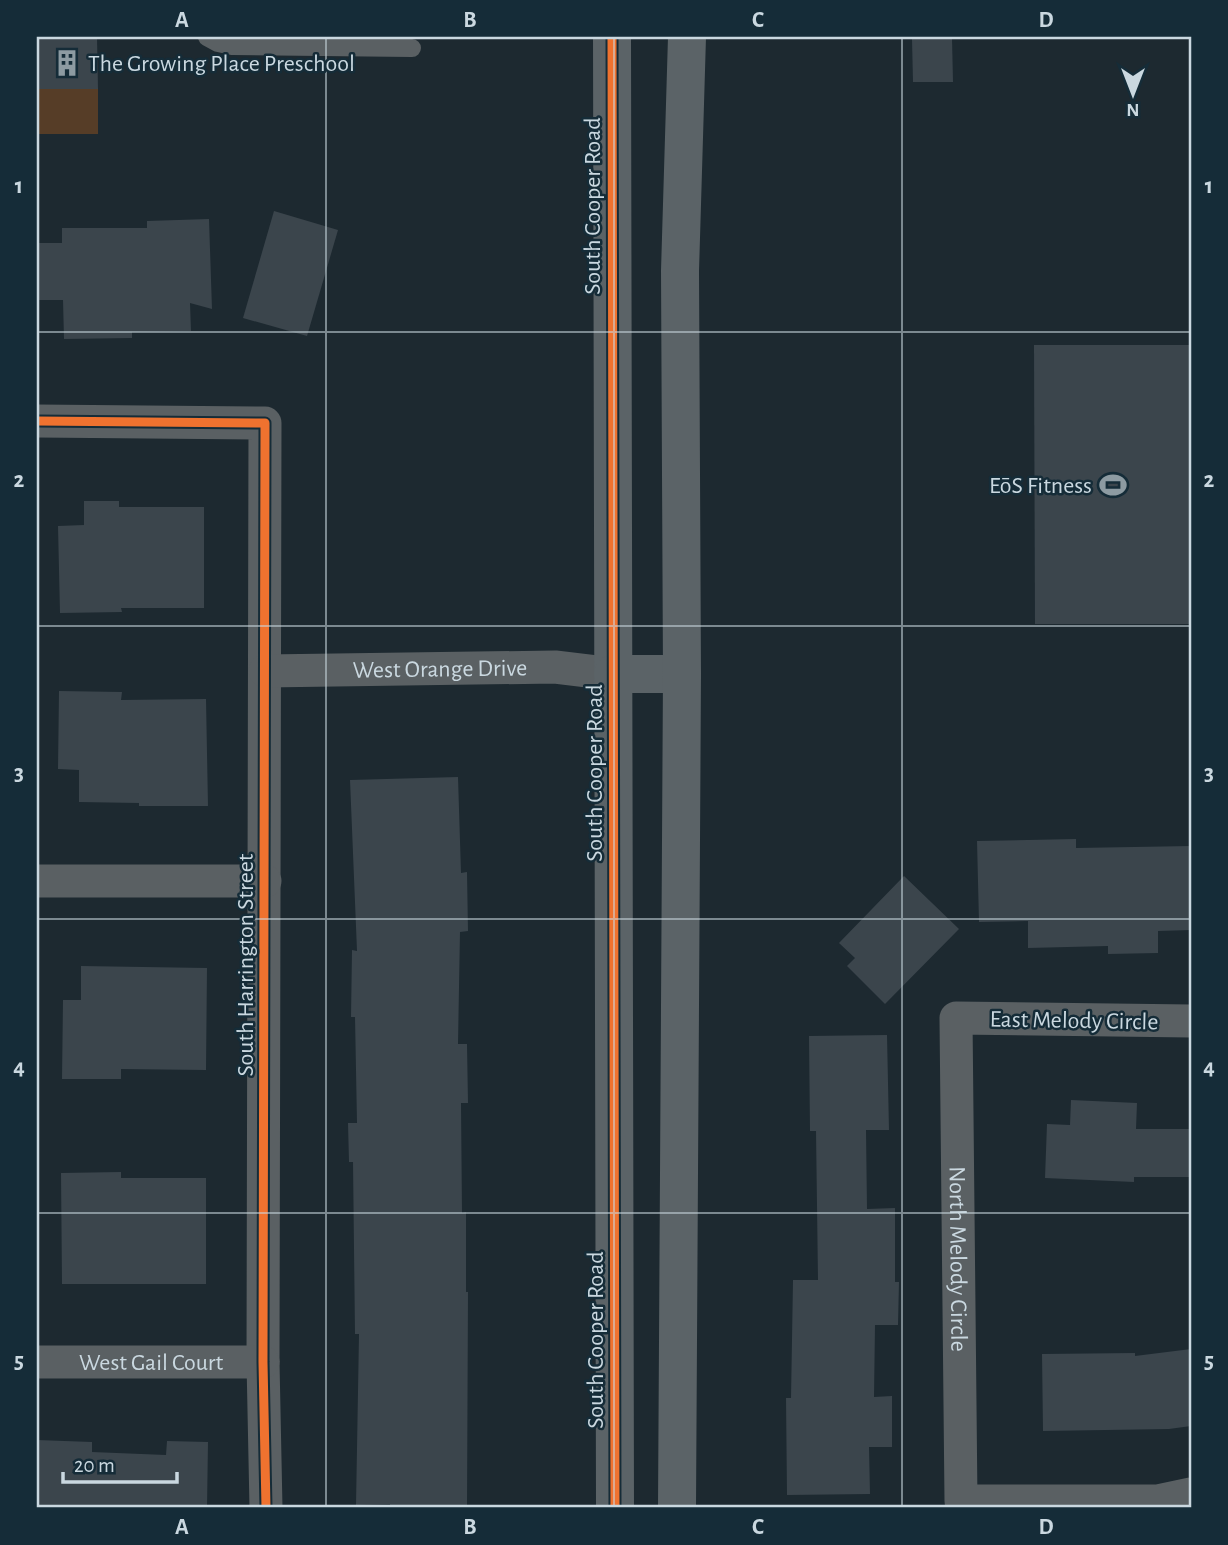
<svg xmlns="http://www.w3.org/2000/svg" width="1228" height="1545" font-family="'Alegreya Sans',sans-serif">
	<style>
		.green { fill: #563d27 }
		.building { fill: #3b454c }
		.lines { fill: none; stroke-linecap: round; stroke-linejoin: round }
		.lane { stroke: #5a6063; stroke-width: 18 }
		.street { stroke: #5a6063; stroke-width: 33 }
		.secondary { stroke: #5b6367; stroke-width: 38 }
		.cycleway-casing { stroke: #152c38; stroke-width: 13 }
		.cycleway { stroke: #ef722f; stroke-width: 9 }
		.grid { fill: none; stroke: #cad8e0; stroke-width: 2; stroke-opacity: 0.55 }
		.labels { text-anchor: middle; stroke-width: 5; stroke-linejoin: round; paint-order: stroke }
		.poi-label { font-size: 24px; fill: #cad8e0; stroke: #152c38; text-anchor: start }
		.street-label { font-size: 24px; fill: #cad8e0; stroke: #152c38 }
		.neatline { fill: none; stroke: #cad8e0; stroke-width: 2.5 }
		.grid-label { font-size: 23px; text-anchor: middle; font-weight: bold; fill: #cad8e0 }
	</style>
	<rect width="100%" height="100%" fill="#1d2930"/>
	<rect class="green" x="37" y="89" width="61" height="45"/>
	<g class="building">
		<polygon points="37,37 97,37 98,89 37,89"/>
		<polygon points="952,38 953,82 913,82 912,39"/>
		<polygon points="274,211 338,230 307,336 243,318"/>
		<polygon points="209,219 212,309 190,303 191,331 132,332 132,338 64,339 63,300 37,300 37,243 62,243 62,228 147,228 147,221"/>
		<polygon points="1034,345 1191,345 1191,624 1035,624"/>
		<polygon points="84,501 119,501 119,507 204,507 204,608 121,608 122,612 60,613 58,526 84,525"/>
		<polygon points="59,691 122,692 121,700 206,699 208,806 139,806 139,803 79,802 79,770 58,769"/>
		<polygon points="458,777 461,873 467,872 468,931 460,932 458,1044 467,1044 468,1103 461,1103 462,1213 466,1212 466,1292 468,1292 467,1508 390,1508 390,1504 356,1505 359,1334 355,1334 353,1162 349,1162 348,1123 357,1123 355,1017 351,1017 352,950 357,951 350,780"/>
		<polygon points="1076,839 1076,848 1191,846 1191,930 1158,931 1158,953 1108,954 1108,946 1028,948 1028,921 979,922 977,841"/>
		<polygon points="904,876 959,929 885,1004 847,966 855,958 839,943"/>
		<polygon points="81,966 207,968 206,1070 121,1069 121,1079 62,1079 63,1000 81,1000"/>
		<polygon points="887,1035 889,1130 866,1130 867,1209 895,1208 895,1282 899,1282 898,1325 875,1325 874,1397 892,1396 892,1447 869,1447 870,1494 787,1495 786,1398 791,1398 793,1280 818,1280 816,1131 810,1131 809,1036"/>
		<polygon points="1071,1100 1137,1103 1136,1129 1191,1129 1191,1177 1134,1177 1134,1182 1045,1178 1047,1124 1070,1125"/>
		<polygon points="121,1172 121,1178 206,1178 206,1284 62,1284 61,1173"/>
		<polygon points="1191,1349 1191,1426 1169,1429 1043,1431 1042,1354 1135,1353 1135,1356"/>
		<polygon points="37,1440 92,1442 92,1452 166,1455 167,1441 208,1442 207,1508 37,1508"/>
	</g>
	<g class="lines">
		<polyline class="lane" points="207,37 218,43 232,46 412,48"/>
		<g class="street">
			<polyline points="37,421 265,423 263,1362 266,1508"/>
			<path id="s1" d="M265 671 555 667 613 674"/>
			<polyline points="37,881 265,881"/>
			<path id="s2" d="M1191 1021 956 1018 961 1501H1158L1191 1494"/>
			<path id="s3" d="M37 1362H263"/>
		</g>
		<g class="secondary">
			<polyline points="612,37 615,1508"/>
			<polyline points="613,674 682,674"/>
			<polyline points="677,1508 682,674 680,271 687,37"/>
		</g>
		<defs>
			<g id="cycleway">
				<polyline points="612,37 615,1508"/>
				<polyline points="37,421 265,423 263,1362 266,1508"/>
			</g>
		</defs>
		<use href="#cycleway" class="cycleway-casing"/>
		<use href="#cycleway" class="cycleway"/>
	</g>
	<path class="grid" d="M326 37V1508M614 37V1508M902 37V1508M37 332H1191M37 626H1191M37 919H1191M37 1213H1191"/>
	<defs>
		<symbol id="building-bare" viewBox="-9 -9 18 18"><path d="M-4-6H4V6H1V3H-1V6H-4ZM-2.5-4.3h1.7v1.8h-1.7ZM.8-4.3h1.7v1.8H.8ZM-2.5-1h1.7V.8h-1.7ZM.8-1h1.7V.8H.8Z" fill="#8d9ba2" stroke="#152c38" stroke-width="2.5" paint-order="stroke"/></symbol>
		<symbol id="stadium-bare" viewBox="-9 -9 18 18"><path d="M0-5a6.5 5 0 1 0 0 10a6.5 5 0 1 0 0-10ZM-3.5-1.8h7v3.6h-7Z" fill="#8d9ba2" stroke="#152c38" stroke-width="2.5" paint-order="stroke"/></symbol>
	</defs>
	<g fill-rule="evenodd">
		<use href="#building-bare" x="48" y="44" width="38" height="38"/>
		<use href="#stadium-bare" x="1094" y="466" width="38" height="38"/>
	</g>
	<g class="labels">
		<g class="poi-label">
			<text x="88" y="71">The Growing Place Preschool</text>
			<text x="1092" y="493" text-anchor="end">EōS Fitness</text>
		</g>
		<g class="street-label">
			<text transform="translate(592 206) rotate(-90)" y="8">South Cooper Road</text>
			<text dy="8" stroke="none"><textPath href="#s1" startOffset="175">West Orange Drive</textPath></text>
			<text transform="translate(594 773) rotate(-90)" y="8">South Cooper Road</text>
			<text transform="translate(245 965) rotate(-90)" y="8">South Harrington Street</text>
			<text transform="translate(1074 1020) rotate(1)" y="8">East Melody Circle</text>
			<text dy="8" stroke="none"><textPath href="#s2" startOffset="476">North Melody Circle</textPath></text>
			<text transform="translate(595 1340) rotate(-90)" y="8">South Cooper Road</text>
			<text dy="8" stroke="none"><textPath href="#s3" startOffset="114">West Gail Court</textPath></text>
		</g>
	</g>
	<rect width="1228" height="1545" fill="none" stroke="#152c38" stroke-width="77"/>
	<g transform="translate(1133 94) rotate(180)" stroke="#152c38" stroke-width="5" paint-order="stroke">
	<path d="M0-5L12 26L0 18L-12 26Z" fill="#cad8e0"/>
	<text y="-10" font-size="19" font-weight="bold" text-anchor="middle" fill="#cad8e0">N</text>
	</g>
	<path d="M63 1472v10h114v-10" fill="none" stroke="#cad8e0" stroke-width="3.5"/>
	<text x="74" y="1472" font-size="21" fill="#cad8e0" stroke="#152c38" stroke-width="5" paint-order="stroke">20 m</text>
	<rect x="38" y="38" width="1152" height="1468" class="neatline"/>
	<g class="grid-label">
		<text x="182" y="27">A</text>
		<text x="470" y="27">B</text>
		<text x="758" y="27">C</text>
		<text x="1046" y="27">D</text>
		<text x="19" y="193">1</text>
		<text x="1209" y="193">1</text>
		<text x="19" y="487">2</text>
		<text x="1209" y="487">2</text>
		<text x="19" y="780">3</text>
		<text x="1209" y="780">3</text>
		<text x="19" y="1074">4</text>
		<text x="1209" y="1074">4</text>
		<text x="19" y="1368">5</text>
		<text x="1209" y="1368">5</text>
		<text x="182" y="1534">A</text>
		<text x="470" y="1534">B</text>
		<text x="758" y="1534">C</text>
		<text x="1046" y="1534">D</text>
	</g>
</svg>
